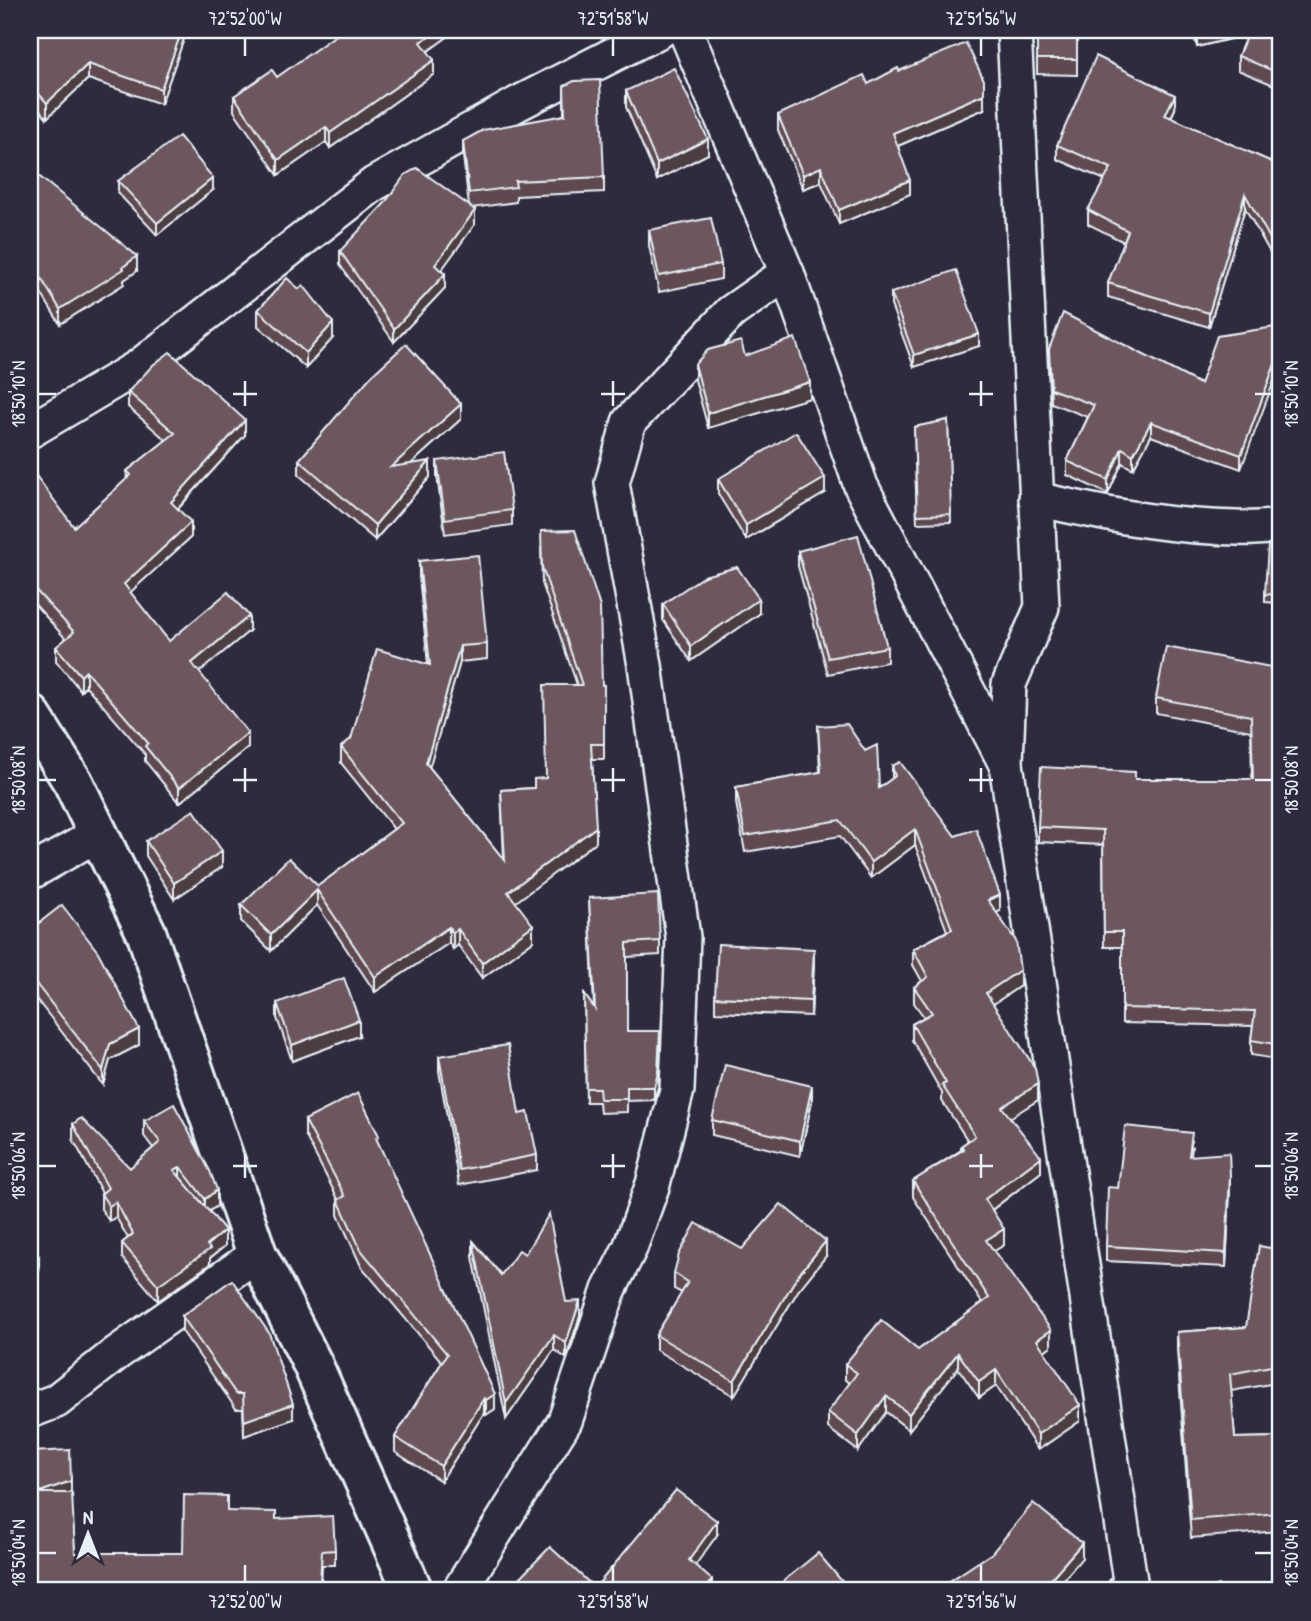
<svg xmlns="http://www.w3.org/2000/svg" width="1311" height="1621" font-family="'Patrick Hand',sans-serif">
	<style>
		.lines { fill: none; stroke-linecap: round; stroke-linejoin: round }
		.minor-casing { stroke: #e8f1f8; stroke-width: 38 }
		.tertiary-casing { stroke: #e8f1f8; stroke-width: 44 }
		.minor { stroke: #2f2a3d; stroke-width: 33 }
		.tertiary { stroke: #2f2a3d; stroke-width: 38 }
		.wall { fill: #5e4a50; stroke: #e8f1f8; stroke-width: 2 }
		.shaded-wall { fill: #4c3c41; stroke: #e8f1f8; stroke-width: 2 }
		.building { fill: #6d565d; stroke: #e8f1f8; stroke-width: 2 }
		.ticks { fill: none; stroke: #e8f1f8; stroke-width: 2.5 }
		.neatline { fill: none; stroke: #e8f1f8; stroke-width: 2.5 }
		.ticks-label { font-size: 18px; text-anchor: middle; fill: #e8f1f8 }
	</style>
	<rect width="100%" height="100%" fill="#2f2a3d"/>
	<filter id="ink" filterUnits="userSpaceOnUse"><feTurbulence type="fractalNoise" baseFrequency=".0143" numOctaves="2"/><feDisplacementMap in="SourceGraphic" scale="14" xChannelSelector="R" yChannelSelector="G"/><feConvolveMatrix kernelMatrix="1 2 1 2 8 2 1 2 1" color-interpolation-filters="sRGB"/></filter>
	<g filter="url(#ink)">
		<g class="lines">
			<defs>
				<g id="minor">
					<polyline points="685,30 787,273 861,486 1006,764 1131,1587 1124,1591"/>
					<polyline points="30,431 138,367 374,184 517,104 661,30"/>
					<path d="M1036 499C1095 512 1152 524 1212 527 1236 528 1258 530 1281 525"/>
					<polyline points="1006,762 1009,684 1042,607 1014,30"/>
					<polyline points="30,873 98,834"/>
					<polyline points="30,1411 56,1401 117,1353 257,1254"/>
					<polyline points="459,1591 565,1421 609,1290 630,1248 653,1184 677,1090 683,937 645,665 612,483 629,422 731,312 787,273"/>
				</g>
				<polyline id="tertiary" points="30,714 73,782 146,932 257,1254 312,1363 413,1591"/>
			</defs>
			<use href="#minor" class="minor-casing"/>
			<use href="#tertiary" class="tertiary-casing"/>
			<use href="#minor" class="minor"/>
			<use href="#tertiary" class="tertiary"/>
		</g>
		<g class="wall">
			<polygon points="30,30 187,30 161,104 88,79 47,118 30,99"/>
			<polygon points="457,30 428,51 434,74 330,148 326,142 278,175 234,111 234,96 277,77"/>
			<polygon points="1037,30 1077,30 1077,75 1037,74"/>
			<polygon points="1192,30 1281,30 1281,88 1238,70 1238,56 1247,35 1197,47"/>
			<polygon points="868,84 984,109 898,146 910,194 839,224 821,182 803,189 778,130 778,115"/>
			<polygon points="564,86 604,177 604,192 516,196 516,202 471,208 475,224 441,270 445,288 394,342 340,265 340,251 469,206 463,156 463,141 564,115"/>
			<polygon points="626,91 708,154 657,180 626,107"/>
			<polygon points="1175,109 1171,118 1281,166 1281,272 1245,208 1209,327 1108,297 1108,283 1124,242 1088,224 1088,210 1105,180 1057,159 1057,145"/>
			<polygon points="30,169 137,271 124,280 124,284 60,324 30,275"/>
			<polygon points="118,181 213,190 157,235 118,193"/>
			<polygon points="649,230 721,264 721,279 659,292 649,246"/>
			<polygon points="891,293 979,346 914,367 891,305"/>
			<polygon points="258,310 333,338 306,368 258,326"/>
			<polygon points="1281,326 1241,469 1151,436 1133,469 1122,463 1108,494 1067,475 1067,461 1088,417 1051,403 1049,349 1200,384"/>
			<polygon points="745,356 810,398 708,428 695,380 695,364"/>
			<polygon points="128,392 245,435 178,509 191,537 130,592 169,641 249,631 199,672 248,748 179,803 145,761 145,754 86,686 81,691 56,661 56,647 66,639 30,599 30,470 74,527 127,479 127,471 166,440 128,407"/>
			<polygon points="461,419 411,464 430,477 375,540 299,475 299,460"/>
			<polygon points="948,420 951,522 917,523 914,427"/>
			<polygon points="437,461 512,510 512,525 445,534 437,476"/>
			<polygon points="718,479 825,493 746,540 718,494"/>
			<polygon points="1281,545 1281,603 1265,602 1265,594"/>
			<polygon points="541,547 602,685 604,685 604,759 592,759 596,842 515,902 533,941 482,978 458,945 453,949 449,943 375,992 317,905 271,951 241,921 241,905 318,886 394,829 341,763 341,747 351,739 428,664 419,577 419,561 487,644 487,659 460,662 429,767 504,860 501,790 534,788 546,778 577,685 542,583"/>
			<polygon points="798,551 887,647 887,662 828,674 798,566"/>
			<polygon points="663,604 759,614 691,661 663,620"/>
			<polygon points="1281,669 1281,835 1278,835 1274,994 1281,995 1281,1060 1251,1055 1251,1040 1253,1026 1122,1023 1122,947 1104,947 1103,845 1038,842 1038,827 1135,779 1252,779 1251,731 1156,713 1156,698"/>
			<polygon points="818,726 879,788 892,779 892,766 1000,911 996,912 1020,986 993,1004 1038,1100 1010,1117 1041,1172 992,1210 1004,1245 994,1251 1051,1346 1044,1351 1080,1421 1038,1450 996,1386 979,1398 958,1368 909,1430 886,1412 858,1451 828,1428 828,1412 850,1383 845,1380 845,1364 918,1350 982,1303 913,1197 913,1181 961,1150 961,1146 968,1141 942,1101 942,1093 912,1040 912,1024 924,1017 914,1003 914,987 922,981 913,965 913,949 947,931 915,845 871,878 840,836 745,852 736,803 736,787 820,772"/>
			<polygon points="146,841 222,867 174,899 146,856"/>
			<polygon points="589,898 660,941 660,955 627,957 627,1031 660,1045 658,1087 654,1100 627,1101 627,1112 600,1113 599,1102 586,1102 584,994 594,1008"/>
			<polygon points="30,930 139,1045 110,1060 103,1085 30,991"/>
			<polygon points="814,964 811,1016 715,1012 715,997"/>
			<polygon points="277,1003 359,1036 292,1061 277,1018"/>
			<polygon points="439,1056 537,1155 537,1170 459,1185 439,1071"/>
			<polygon points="812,1101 800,1156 712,1135 712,1120"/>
			<polygon points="305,1120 379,1146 495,1409 486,1415 484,1413 441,1481 395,1452 395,1437 442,1362 361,1266 338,1215 338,1199 305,1135"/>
			<polygon points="144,1121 217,1206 209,1211 225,1246 210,1258 210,1264 158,1301 122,1258 122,1243 128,1238 116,1217 109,1221 101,1209 101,1194 102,1193 73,1139 73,1124 130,1168 153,1148 144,1136"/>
			<polygon points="1192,1147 1191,1156 1230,1190 1226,1267 1106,1261 1106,1246 1118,1188"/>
			<polygon points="473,1241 501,1275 566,1302 580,1316 566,1358 554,1350 506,1419 473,1257"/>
			<polygon points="742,1249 826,1256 798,1291 734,1396 656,1350 656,1335 682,1293 674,1289 674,1273"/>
			<polygon points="1281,1250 1281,1382 1231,1391 1235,1438 1281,1437 1281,1531 1191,1538 1177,1350 1177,1332 1246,1327"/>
			<polygon points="182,1316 293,1419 244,1436 243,1409 236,1409 182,1331"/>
			<polygon points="71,1493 75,1553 183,1553 227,1511 276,1519 335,1550 335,1565 322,1565 321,1591 30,1591"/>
			<polygon points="717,1535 695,1565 712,1591 513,1591 513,1585 595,1588"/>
			<polygon points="781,1583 850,1591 781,1591"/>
		</g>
		<g class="shaded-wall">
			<polygon points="182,30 187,30 161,104 161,89"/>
			<polygon points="437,30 457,30 421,56 421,42"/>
			<polygon points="532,30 541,30 532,36"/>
			<polygon points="1211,30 1254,30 1254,33 1197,47 1197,33"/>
			<polygon points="434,60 434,74 330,148 330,133"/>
			<polygon points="88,64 88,79 47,118 47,103"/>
			<polygon points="984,94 984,109 893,148 893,133"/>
			<polygon points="1175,95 1175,109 1165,129 1165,115"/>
			<polygon points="326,127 326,142 278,175 278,160"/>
			<polygon points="708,139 708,154 657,180 657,164"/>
			<polygon points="821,167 821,182 803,189 803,175"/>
			<polygon points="213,178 213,190 157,235 157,223"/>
			<polygon points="910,180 910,194 839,224 839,210"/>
			<polygon points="1245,194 1245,208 1209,327 1209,313"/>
			<polygon points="475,210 475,224 435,279 435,265"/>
			<polygon points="137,256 137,271 124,280 124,284 60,324 60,309 123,267"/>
			<polygon points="445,274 445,288 394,342 394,329"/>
			<polygon points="333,323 333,338 306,368 306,353"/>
			<polygon points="979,334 979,346 914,367 914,355"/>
			<polygon points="1281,348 1281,362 1241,469 1241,455"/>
			<polygon points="810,382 810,398 708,428 708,413"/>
			<polygon points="461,404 461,419 391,482 391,467"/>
			<polygon points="245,420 245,435 171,516 171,502"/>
			<polygon points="1151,422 1151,436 1133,469 1133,455"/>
			<polygon points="1122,448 1122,463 1108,494 1108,480"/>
			<polygon points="430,461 430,477 375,540 375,525"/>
			<polygon points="825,478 825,493 746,540 746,525"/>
			<polygon points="191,522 191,537 124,598 124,584"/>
			<polygon points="759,599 759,614 691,661 691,646"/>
			<polygon points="249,616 249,631 192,678 192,663"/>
			<polygon points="460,646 460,662 426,779 426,763"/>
			<polygon points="86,671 86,686 81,691 81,676"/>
			<polygon points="248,733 248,748 179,803 179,788"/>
			<polygon points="596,827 596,842 508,908 508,892"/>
			<polygon points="915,829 915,845 871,878 871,862"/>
			<polygon points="222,851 222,867 174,899 174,883"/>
			<polygon points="317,890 317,905 271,951 271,935"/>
			<polygon points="1000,895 1000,911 988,916 988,900"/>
			<polygon points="533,925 533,941 482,978 482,963"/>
			<polygon points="449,927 449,943 375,992 375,977"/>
			<polygon points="458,929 458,945 453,949 453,933"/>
			<polygon points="814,949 814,964 811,1016 811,1001"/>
			<polygon points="1020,970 1020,986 986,1009 986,993"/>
			<polygon points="359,1020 359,1036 292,1061 292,1045"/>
			<polygon points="139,1029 139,1045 110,1060 103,1085 103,1070 110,1044"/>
			<polygon points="660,1031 658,1087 654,1100 654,1087"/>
			<polygon points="1038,1084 1038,1100 1002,1123 1002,1107"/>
			<polygon points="812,1086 812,1101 800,1156 800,1141"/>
			<polygon points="1041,1157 1041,1172 985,1215 985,1199"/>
			<polygon points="180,1167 180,1182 174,1170"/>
			<polygon points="1230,1175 1230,1190 1226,1267 1226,1253"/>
			<polygon points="217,1190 217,1206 205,1214 205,1199"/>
			<polygon points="116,1202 116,1217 109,1221 109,1206"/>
			<polygon points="1004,1229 1004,1245 986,1256 986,1240"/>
			<polygon points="225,1230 225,1246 210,1258 210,1264 158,1301 158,1285"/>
			<polygon points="826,1241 826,1256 798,1291 734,1396 734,1381 798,1275"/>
			<polygon points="39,1257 39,1272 30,1284 30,1269"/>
			<polygon points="580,1301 580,1316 566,1358 566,1343"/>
			<polygon points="1051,1330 1051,1346 1037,1356 1037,1340"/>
			<polygon points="554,1335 554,1350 506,1419 506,1403"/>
			<polygon points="958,1353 958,1368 909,1430 909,1414"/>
			<polygon points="996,1370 996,1386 979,1398 979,1382"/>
			<polygon points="495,1394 495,1409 486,1415 486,1400"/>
			<polygon points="886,1396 886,1412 858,1451 858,1435"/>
			<polygon points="484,1398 484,1413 441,1481 441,1466"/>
			<polygon points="293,1404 293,1419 244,1436 244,1421"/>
			<polygon points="1080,1405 1080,1421 1038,1450 1038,1434"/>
			<polygon points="71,1481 71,1496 37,1493"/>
			<polygon points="717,1521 717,1535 689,1574 689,1560"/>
			<polygon points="1082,1543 1082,1558 1054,1591 1040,1591"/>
			<polygon points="712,1580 712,1591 703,1591"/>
		</g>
		<g class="building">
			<polygon points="30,30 182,30 161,89 88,64 47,103 30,84"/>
			<polygon points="343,30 437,30 421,42 434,60 330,133 326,127 278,160 234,96 272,70 277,77"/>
			<rect x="1037" y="30" width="40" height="29"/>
			<polygon points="1196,30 1211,30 1197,33"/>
			<polygon points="1249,30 1281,30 1281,74 1238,56"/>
			<polygon points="966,43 984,80 984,94 893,133 910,180 839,210 821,167 803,175 778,115 864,75 868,84 898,68 899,71"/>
			<polygon points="1096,56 1175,95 1165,115 1281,166 1281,258 1245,194 1209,313 1108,283 1128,231 1088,210 1111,168 1057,145"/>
			<polygon points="674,68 708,139 657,164 626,91"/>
			<polygon points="600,80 604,177 515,181 516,187 469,193 463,141 483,130 565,115 564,86 574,81"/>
			<polygon points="179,136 213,178 157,223 118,181"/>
			<polygon points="417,168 475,210 435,265 445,274 394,329 340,251 384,204 405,175"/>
			<polygon points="30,169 137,256 123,267 124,269 60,309 30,260"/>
			<polygon points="711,218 721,264 659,276 649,230"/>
			<polygon points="956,270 979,334 914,355 891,293"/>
			<polygon points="287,278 299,289 303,285 333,323 306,353 258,310"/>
			<polygon points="1063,313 1200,384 1217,336 1281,326 1281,348 1241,455 1151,422 1133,455 1122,448 1108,480 1067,461 1094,405 1051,389 1049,349"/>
			<polygon points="795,338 810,382 708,413 695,364 708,350 741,341 745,356"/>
			<polygon points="406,344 461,404 391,467 430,461 375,525 299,460 372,375"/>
			<polygon points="170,352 245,420 171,502 191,522 124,584 169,641 228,592 249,616 192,663 248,733 179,788 145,746 148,743 86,671 81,676 56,647 74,632 30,584 30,470 31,469 74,527 131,475 127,471 175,433 128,392 153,365"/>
			<polygon points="948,420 951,514 917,515 914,427"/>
			<polygon points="796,432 825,478 746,525 718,479"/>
			<polygon points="504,452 512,510 445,519 437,461"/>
			<polygon points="575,530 600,607 602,685 604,685 604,744 591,744 596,827 508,892 533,925 482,963 458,929 453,933 449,927 375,977 317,890 271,935 241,905 289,858 318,886 402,823 341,747 351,739 377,649 430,665 419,561 478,555 487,644 460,646 426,763 505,861 501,790 534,788 534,779 546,778 544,685 582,685 542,567 541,531"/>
			<polygon points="858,535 887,647 828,658 798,551"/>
			<polygon points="1268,544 1281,545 1281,595 1265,594"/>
			<polygon points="737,567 759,599 691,646 663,604 704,576"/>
			<polygon points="1166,647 1281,669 1281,820 1278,820 1274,994 1281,995 1281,1045 1251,1040 1255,1011 1122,1008 1122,932 1104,932 1103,830 1038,827 1041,767 1135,772 1135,779 1253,779 1251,716 1156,698"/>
			<polygon points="847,724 865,751 877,745 879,788 895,776 892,766 900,762 955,836 976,829 1000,895 988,900 1016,941 1020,970 986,993 1035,1068 1038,1084 1002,1107 1041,1157 985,1199 1004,1229 986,1240 1051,1330 1037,1340 1080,1405 1038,1434 996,1370 979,1382 958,1353 909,1414 886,1396 858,1435 828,1412 857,1373 845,1364 881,1320 918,1350 989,1298 913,1181 964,1149 961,1146 975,1136 942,1085 946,1083 912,1024 932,1013 914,987 928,977 913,949 952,929 915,829 871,862 840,820 745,836 736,787 821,772 818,726"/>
			<polygon points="194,810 222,851 174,883 146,841"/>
			<polygon points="658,894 660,941 627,943 627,1031 660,1031 658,1073 654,1087 627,1087 627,1099 600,1099 599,1088 586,1088 584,994 595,1009 589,898"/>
			<polygon points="62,905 98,952 139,1029 110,1044 103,1070 30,976 30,930"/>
			<polygon points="718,944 814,949 811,1001 715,997"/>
			<polygon points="344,978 359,1020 292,1045 277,1003"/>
			<polygon points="508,1045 519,1114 528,1112 537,1155 459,1170 439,1056"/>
			<polygon points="725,1065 812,1086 800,1141 712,1120"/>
			<polygon points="358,1093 379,1136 376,1138 495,1394 486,1400 484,1398 441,1466 395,1437 447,1354 361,1250 338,1200 345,1196 305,1120"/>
			<polygon points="174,1104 210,1171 217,1190 205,1199 180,1167 174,1170 225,1230 207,1245 210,1249 158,1285 122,1243 133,1234 116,1202 109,1206 101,1194 108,1188 73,1124 81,1118 130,1168 160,1142 144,1121"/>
			<polygon points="1125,1126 1192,1133 1189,1156 1229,1153 1230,1175 1226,1253 1106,1246 1108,1187 1118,1188"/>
			<polygon points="781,1204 826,1241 798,1275 734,1381 656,1335 688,1282 674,1273 679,1254 696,1223 742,1249"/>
			<polygon points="549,1214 566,1302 580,1301 566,1343 554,1335 506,1403 473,1241 501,1275 519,1250 525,1254"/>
			<polygon points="1259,1246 1281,1250 1281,1364 1230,1374 1235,1438 1281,1437 1281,1513 1191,1520 1177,1332 1246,1327"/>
			<polygon points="30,1250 39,1257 30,1269"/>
			<polygon points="232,1280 269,1333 293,1404 244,1421 243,1394 236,1394 182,1316"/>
			<polygon points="70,1450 71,1481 37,1493 72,1493 75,1553 183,1553 184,1495 227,1496 227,1511 276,1512 276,1519 333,1516 335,1550 322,1551 320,1582 289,1581 288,1591 30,1591 30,1452"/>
			<polygon points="676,1490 717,1521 689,1560 712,1580 703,1591 520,1591 513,1585 550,1547 595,1588"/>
			<polygon points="1033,1503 1082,1543 1040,1591 949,1591 945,1584 992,1553"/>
			<polygon points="818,1553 850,1591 788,1591 781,1583"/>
			<polygon points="1218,1585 1220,1591 1203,1591"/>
		</g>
	</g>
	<path class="ticks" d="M245 38V56M613 38V56M981 38V56M245 381V406M613 381V406M981 381V406M38 394H56M233 394H257M601 394H625M969 394H993M1255 394H1272M245 768V792M613 768V792M981 768V792M38 780H56M233 780H257M601 780H625M969 780H993M1255 780H1272M245 1154V1178M613 1154V1178M981 1154V1178M38 1166H56M233 1166H257M601 1166H625M969 1166H993M1255 1166H1272M38 1553H56M1255 1553H1272M245 1565V1582M613 1565V1582M981 1565V1582"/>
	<rect width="1311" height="1621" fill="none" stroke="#2f2a3d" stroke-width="77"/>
	<g transform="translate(88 1534)" stroke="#2f2a3d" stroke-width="5" paint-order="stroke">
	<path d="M0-5L12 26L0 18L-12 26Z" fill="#e8f1f8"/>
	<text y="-10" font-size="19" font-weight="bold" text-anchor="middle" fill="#e8f1f8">N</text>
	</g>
	<rect x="38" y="38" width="1234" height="1544" class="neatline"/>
	<g class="ticks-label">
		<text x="245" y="25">72°52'00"W</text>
		<text x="613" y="25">72°51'58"W</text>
		<text x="981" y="25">72°51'56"W</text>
		<text transform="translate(19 394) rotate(-90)" y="6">18°50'10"N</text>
		<text transform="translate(1292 394) rotate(-90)" y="6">18°50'10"N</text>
		<text transform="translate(19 780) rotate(-90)" y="6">18°50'08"N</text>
		<text transform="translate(1292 780) rotate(-90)" y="6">18°50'08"N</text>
		<text transform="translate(19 1166) rotate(-90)" y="6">18°50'06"N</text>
		<text transform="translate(1292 1166) rotate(-90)" y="6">18°50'06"N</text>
		<text transform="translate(19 1553) rotate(-90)" y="6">18°50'04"N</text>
		<text transform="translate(1292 1553) rotate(-90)" y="6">18°50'04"N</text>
		<text x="245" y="1608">72°52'00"W</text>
		<text x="613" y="1608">72°51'58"W</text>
		<text x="981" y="1608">72°51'56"W</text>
	</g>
</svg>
